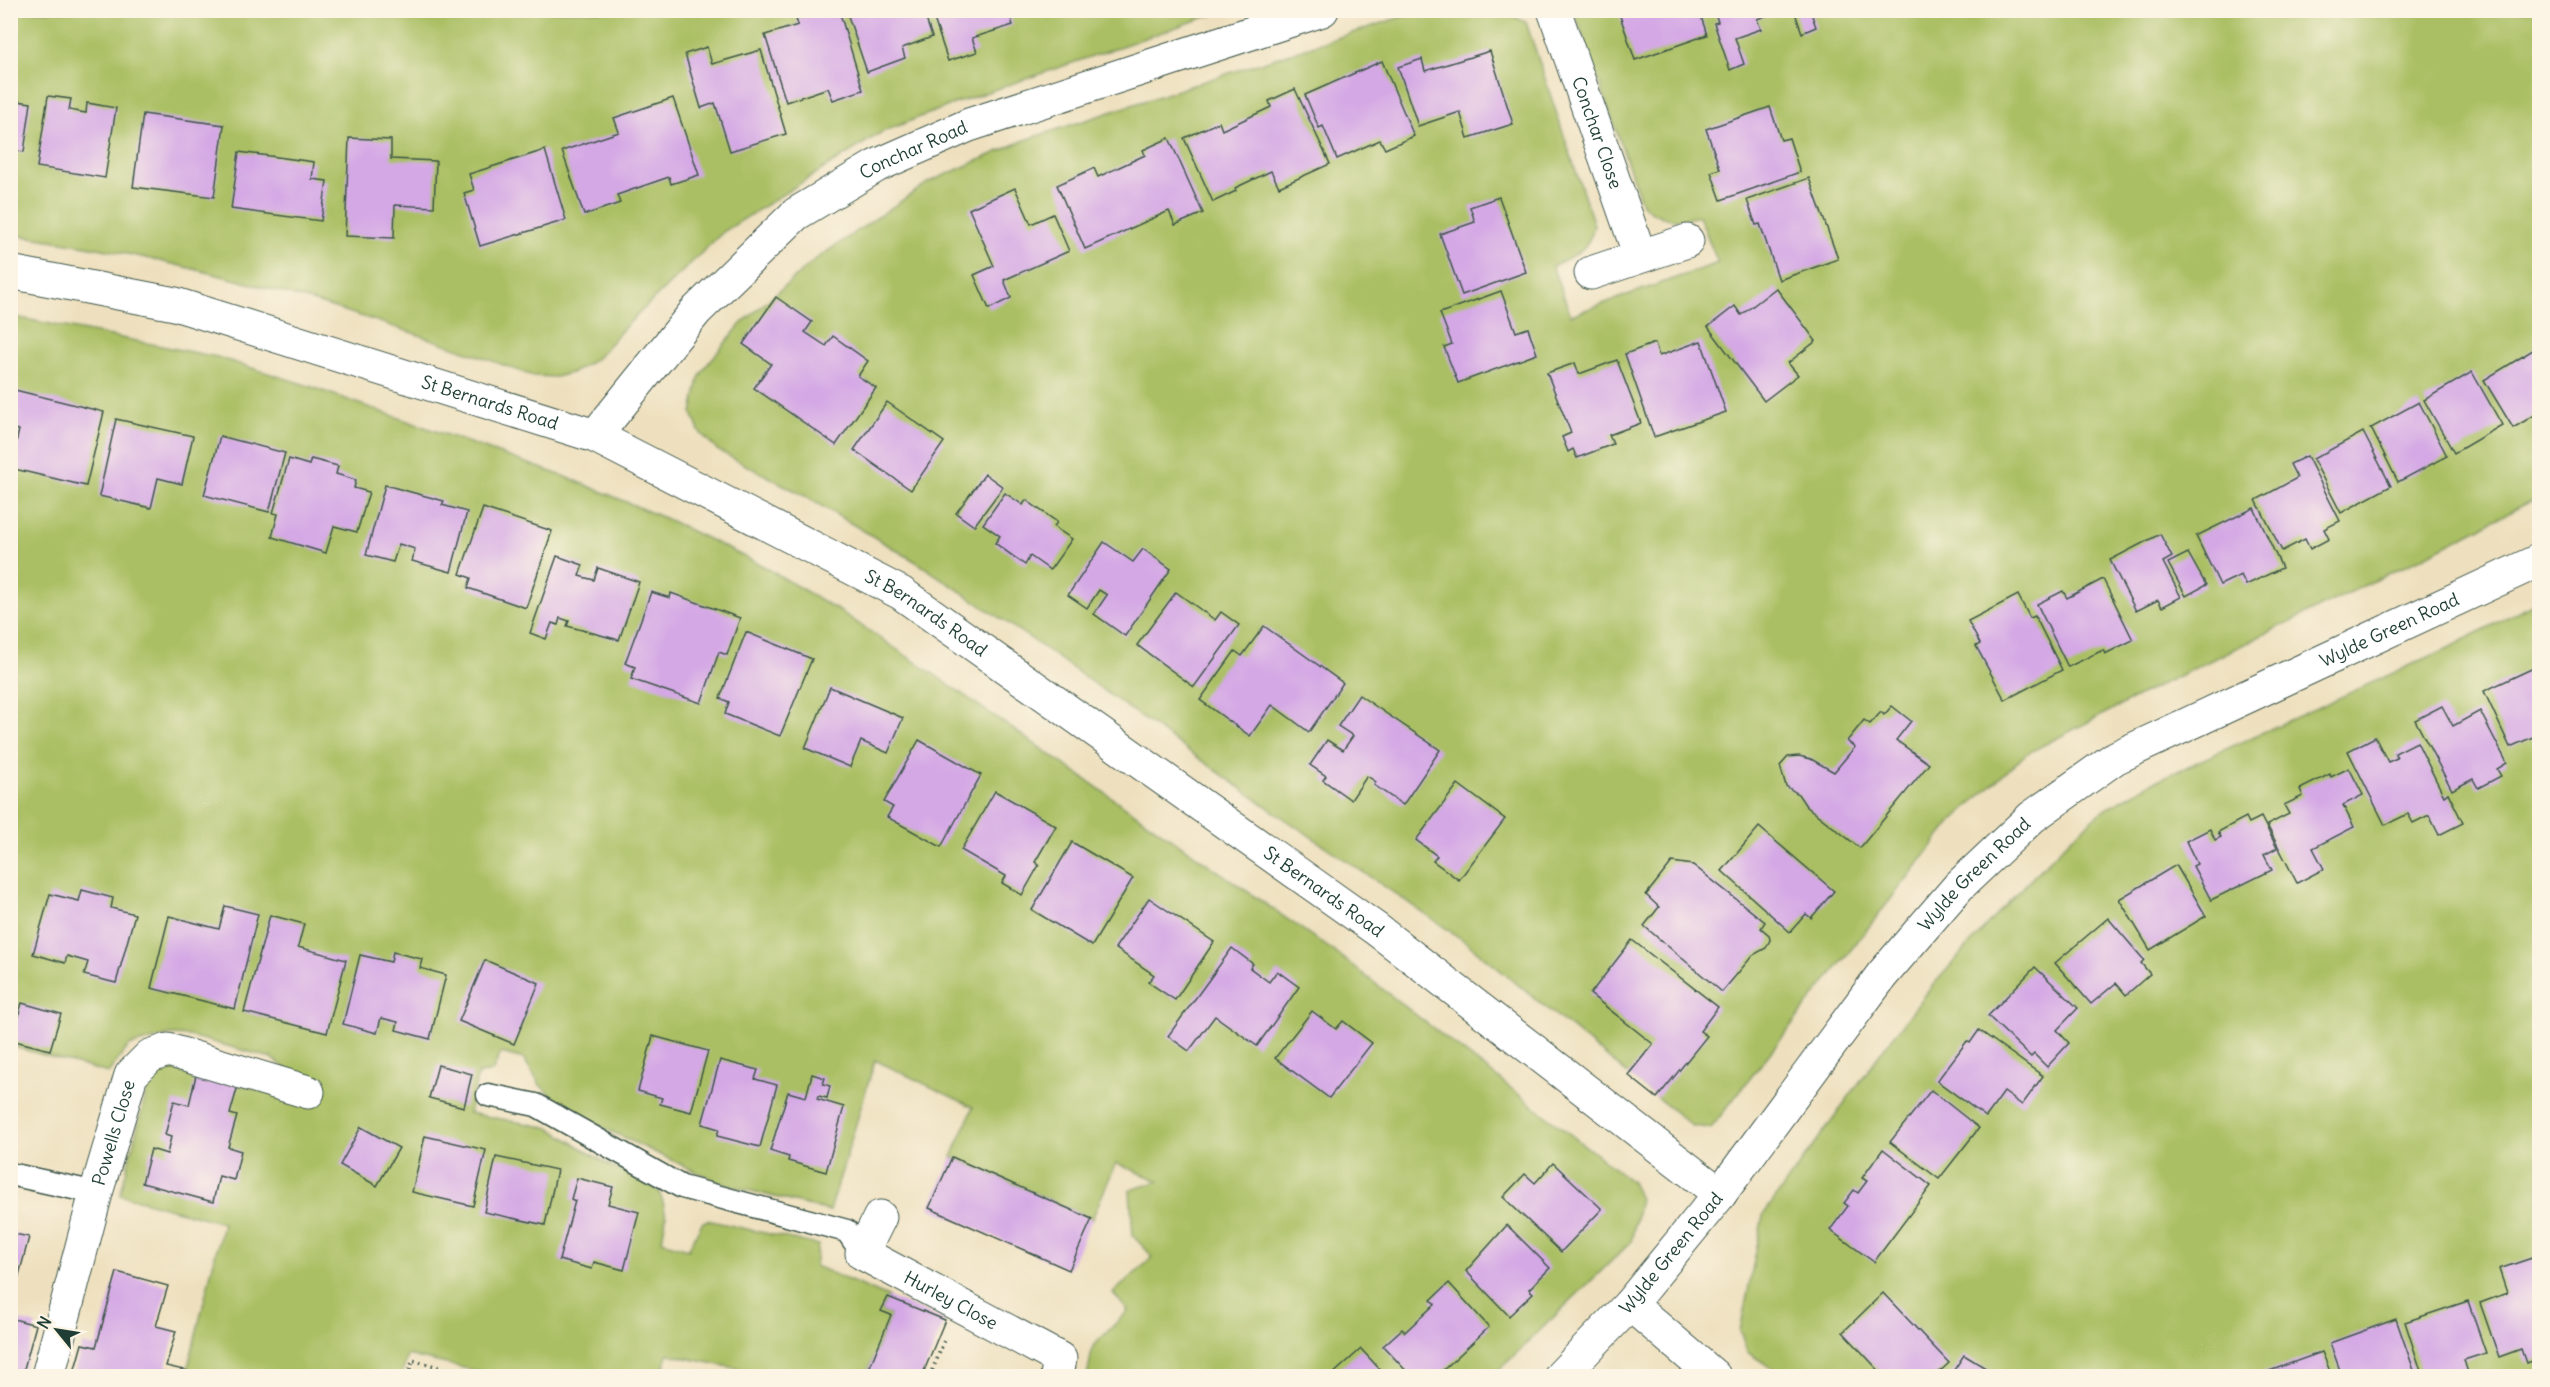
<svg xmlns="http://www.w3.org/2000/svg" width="2550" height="1387" font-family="Delius,sans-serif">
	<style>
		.green { fill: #aabf63; stroke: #647e4c; stroke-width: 1.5 }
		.building { fill: #d4a8e5 }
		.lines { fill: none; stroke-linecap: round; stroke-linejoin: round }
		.service-casing { stroke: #3e5549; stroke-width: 25 }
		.minor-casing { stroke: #3e5549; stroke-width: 35 }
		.tertiary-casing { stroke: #3e5549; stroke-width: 35 }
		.path { stroke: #3e5549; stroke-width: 4; stroke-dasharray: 1.5 4.5; stroke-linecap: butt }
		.service { stroke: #fff; stroke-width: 22 }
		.minor { stroke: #fff; stroke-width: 33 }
		.tertiary { stroke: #fff; stroke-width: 33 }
		.labels { text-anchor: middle; stroke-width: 6; stroke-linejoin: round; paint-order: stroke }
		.street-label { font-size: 18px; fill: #1f3d34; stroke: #fcf5e5 }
	</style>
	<rect width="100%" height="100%" fill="#fcf5e5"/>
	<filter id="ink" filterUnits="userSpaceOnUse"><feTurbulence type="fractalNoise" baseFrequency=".0167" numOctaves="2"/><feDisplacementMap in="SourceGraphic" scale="12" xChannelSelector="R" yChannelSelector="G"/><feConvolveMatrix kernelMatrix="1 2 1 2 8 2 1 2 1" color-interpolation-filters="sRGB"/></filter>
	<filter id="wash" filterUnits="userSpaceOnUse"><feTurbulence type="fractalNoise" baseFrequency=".008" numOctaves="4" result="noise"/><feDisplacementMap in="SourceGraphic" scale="24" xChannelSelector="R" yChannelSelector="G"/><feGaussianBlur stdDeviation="1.35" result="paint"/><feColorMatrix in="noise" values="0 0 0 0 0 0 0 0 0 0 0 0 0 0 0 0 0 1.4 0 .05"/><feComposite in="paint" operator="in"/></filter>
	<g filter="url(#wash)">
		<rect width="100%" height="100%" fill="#eee0be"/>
		<g class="green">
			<path d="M10 11H1223L956 103 882 132 723 232 624 328 597 358 574 372 556 377 533 376C400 326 262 282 123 253 86 245 48 240 11 234Z"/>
			<path d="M1419 11H1501L1526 22 1594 225C1590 250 1574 256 1552 266L1571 315 1718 263 1699 216C1676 222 1660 221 1642 204L1574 11H2539V497L2429 554 2158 686 2026 754 1952 821 1711 1128 1692 1126 1463 940 1273 811 1034 641 918 563 803 495 717 450 699 431 692 413 699 378 706 366 741 324 816 259 929 182 1025 140Z"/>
			<polygon points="10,316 217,357 306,385 574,480 669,520 763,566 841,612 932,673 1332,950 1632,1182 1640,1199 1631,1242 1493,1376 1087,1376 1093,1346 1128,1311 1113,1293 1153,1257 1133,1236 1130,1190 1159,1181 1116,1163 1092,1219 952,1157 973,1107 875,1060 830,1211 720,1183 589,1121 557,1101 540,1085 524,1059 501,1053 492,1072 478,1074 469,1113 550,1128 612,1167 649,1184 659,1192 663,1202 666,1217 662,1241 688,1249 702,1223 707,1220 818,1245 815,1266 888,1297 881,1311 891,1315 866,1376 856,1372 853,1376 773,1376 667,1354 662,1376 499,1376 407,1355 402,1376 186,1376 223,1223 120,1195 151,1075 162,1069 174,1067 275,1094 288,1104 310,1087 272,1058 190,1036 170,1035 129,1046 108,1073 11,1046"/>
			<polygon points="2539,600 2539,1376 1784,1376 1747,1352 1740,1331 1763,1215 1885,1047 1933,985 1999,912 2072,837 2104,810 2149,784 2455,645"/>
		</g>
		<g id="blocks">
			<g class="building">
				<polygon points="824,10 839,10 863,90 833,100 828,88 786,102 765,35 798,25 796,19"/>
				<polygon points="846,10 923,10 932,37 902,48 905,58 867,72"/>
				<polygon points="931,10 1008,10 1013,25 972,38 977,52 948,61"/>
				<polygon points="1618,10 1699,10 1707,35 1635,60"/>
				<polygon points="1714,10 1780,10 1780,11 1757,19 1761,29 1735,38 1744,64 1730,70 1714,23 1718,22"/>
				<polygon points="1794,10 1810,10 1816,27 1802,33"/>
				<polygon points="707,47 712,64 761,50 786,134 730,151 715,103 701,108 685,54"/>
				<polygon points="1490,51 1513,124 1468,138 1460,112 1418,126 1398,67 1422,59 1425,71"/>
				<polygon points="1382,61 1414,136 1385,149 1380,140 1337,159 1323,126 1319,128 1305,95"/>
				<polygon points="1295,89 1330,164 1279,187 1271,171 1235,188 1236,191 1213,202 1184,138 1219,122 1222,130 1271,107 1269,101"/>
				<polygon points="48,96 71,99 69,110 86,113 87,103 116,108 105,178 37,167"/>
				<polygon points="673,98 699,175 671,184 669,177 617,195 620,203 584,215 562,151 619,132 614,118"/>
				<polygon points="10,100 31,103 24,152 10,150"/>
				<polygon points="1770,107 1781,140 1789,138 1800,172 1721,200 1711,172 1720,169 1706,129"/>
				<polygon points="143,114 224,125 214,197 133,187"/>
				<polygon points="349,138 391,140 391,159 436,161 434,207 395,205 394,238 345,236"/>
				<polygon points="1169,138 1203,213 1175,225 1169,211 1085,249 1057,185 1094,168 1098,177 1145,155 1143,150"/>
				<polygon points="545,150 566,220 480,246 464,193 474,190 469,174"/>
				<polygon points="239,152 314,162 312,179 327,181 321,221 231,209"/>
				<polygon points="1809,178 1838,259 1779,280 1760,224 1756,225 1747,200"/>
				<polygon points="1015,188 1031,224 1053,214 1069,251 1004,280 1011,298 989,309 974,275 994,266 969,209"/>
				<polygon points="1499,197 1526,272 1462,295 1440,234 1475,222 1470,207"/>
				<polygon points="1776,288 1816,341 1788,363 1798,375 1764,401 1708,327 1735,306 1741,315"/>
				<polygon points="1501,291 1516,332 1528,328 1537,354 1458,383 1444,347 1452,344 1440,313"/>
				<polygon points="776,297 812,322 805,332 826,346 833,336 868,361 858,376 876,388 836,445 754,388 771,364 743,344"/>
				<polygon points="1701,341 1726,412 1654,437 1625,354 1655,343 1659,356"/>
				<polygon points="2536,348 2540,354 2540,412 2513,428 2484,380"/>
				<polygon points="1617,360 1641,423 1609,435 1613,444 1577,458 1573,449 1568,452 1562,437 1571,433 1547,373 1575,363 1579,374"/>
				<polygon points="2472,372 2502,425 2454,453 2424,400"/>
				<polygon points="15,390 104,412 86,486 10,468 19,430 10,428 10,411"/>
				<polygon points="887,402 944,442 911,490 854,450"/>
				<polygon points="2419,402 2447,456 2398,482 2371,428"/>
				<polygon points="116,419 193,436 182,484 158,478 151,508 99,496"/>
				<polygon points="2363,432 2391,486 2341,513 2313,459"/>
				<polygon points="220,436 285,453 269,512 204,495"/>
				<polygon points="2307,456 2340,521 2324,529 2329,539 2310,549 2305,539 2282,551 2256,500 2297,478 2290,464"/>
				<polygon points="289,459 309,465 311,459 338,466 336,474 356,480 354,488 369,492 357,532 334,526 326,553 272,537 278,514 273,513"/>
				<polygon points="985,474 1003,487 974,526 956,513"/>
				<polygon points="385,485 444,501 442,505 467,512 451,572 412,561 415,549 399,544 393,562 366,555"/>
				<polygon points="1005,493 1023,505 1026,500 1057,522 1054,527 1072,539 1050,570 1030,556 1025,565 995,543 1000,536 983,524"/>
				<polygon points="483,508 552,531 526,608 468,588 471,578 460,574"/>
				<polygon points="2254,508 2282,568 2246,585 2241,575 2220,585 2196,536"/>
				<polygon points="2160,534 2172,557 2163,562 2181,597 2162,607 2158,600 2136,611 2110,560"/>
				<polygon points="1104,542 1133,562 1143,549 1171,569 1125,636 1094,614 1107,595 1099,590 1087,608 1068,595"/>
				<polygon points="2188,553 2206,585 2186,596 2168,563"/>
				<polygon points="557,556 583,565 579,576 594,580 598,568 639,582 619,640 567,626 569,621 560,618 558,625 552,623 546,639 530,633"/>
				<polygon points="2103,579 2133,640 2105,654 2103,650 2068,667 2037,604 2063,591 2067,598"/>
				<polygon points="651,592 670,598 671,593 740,618 727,655 719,652 701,703 631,679 635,667 625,663"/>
				<polygon points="1176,592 1215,620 1221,612 1239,625 1194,687 1137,645"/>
				<polygon points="2018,595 2030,618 2035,616 2062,670 2005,700 1976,646 1980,644 1968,621"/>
				<polygon points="1264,626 1343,683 1309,732 1272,705 1250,736 1200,700 1235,651 1242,656"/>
				<polygon points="746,632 812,659 780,736 725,714 729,702 720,698"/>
				<polygon points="2540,665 2540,734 2510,747 2484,691"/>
				<polygon points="830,687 903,718 888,753 861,741 850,767 805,748"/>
				<polygon points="1359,695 1440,750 1403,805 1374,785 1376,782 1367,776 1351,800 1323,780 1326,776 1310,765 1327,740 1343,750 1353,736 1338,726"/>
				<polygon points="1892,706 1911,721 1896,740 1929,764 1860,848 1806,806 1798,794 1786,786 1780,766 1788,757 1799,756 1811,759 1834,772 1855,747 1847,741 1864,720 1870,724 1881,712 1884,715"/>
				<polygon points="2442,706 2453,726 2480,711 2507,763 2497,769 2501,776 2478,788 2473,779 2452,790 2415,720"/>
				<polygon points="2375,737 2388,762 2397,758 2395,753 2417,742 2444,796 2448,793 2463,823 2439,835 2429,815 2413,823 2408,814 2385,825 2348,751"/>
				<polygon points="919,740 981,775 941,847 887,817 893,807 884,802"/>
				<polygon points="2349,768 2363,795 2343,805 2354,827 2313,848 2324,869 2297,883 2267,825 2289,814 2284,805 2303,796 2300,789 2330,774 2331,777"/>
				<polygon points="1458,784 1505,819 1459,880 1433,861 1437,856 1416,840"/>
				<polygon points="995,791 1056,826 1035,862 1039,865 1022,895 1002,883 1006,876 961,850"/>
				<polygon points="2246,817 2249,823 2261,817 2277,848 2264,855 2272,870 2211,900 2193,866 2197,864 2186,841 2210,829 2215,840 2221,837 2218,832"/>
				<polygon points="1759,827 1834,891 1811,918 1806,914 1790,932 1722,871"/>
				<polygon points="1072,842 1133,878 1092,946 1032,910"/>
				<polygon points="1672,862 1693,865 1765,922 1761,928 1769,935 1770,940 1766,948 1753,955 1722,992 1644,926 1659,907 1646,895"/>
				<polygon points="2176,865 2206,916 2150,950 2119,899"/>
				<polygon points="82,890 113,898 111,908 135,914 116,983 84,975 88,962 67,956 65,963 33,954 50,894 79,901"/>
				<polygon points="1149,898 1214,942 1175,1000 1148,982 1154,975 1115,948"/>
				<polygon points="225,906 258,914 235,1009 151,988 169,916 219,929"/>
				<polygon points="270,915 304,924 298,947 346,960 327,1033 244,1012"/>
				<polygon points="2108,918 2144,960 2141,963 2150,974 2126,995 2116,983 2091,1004 2055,963"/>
				<polygon points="1632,940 1718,1007 1700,1031 1707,1036 1657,1098 1628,1075 1653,1044 1590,994"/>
				<polygon points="1232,948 1253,964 1250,968 1269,982 1277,971 1299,987 1257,1046 1215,1016 1189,1051 1168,1036"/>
				<polygon points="393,952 422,959 420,968 446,975 430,1039 396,1030 398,1022 381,1018 377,1033 343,1024 360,955 391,962"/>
				<polygon points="485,960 539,983 514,1044 459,1021"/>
				<polygon points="2035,967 2078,1008 2057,1030 2069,1043 2047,1067 2034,1054 2031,1057 1988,1016"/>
				<polygon points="22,1003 61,1014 50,1050 11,1040"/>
				<polygon points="1312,1011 1336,1029 1343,1021 1372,1043 1329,1098 1275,1058"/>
				<polygon points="1979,1030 2043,1076 2022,1105 2004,1092 1986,1117 1937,1081 1967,1041 1970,1043"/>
				<polygon points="653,1036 708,1051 691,1112 660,1104 662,1098 638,1091"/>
				<polygon points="720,1060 758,1070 755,1079 777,1085 760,1147 717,1136 719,1129 702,1124"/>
				<polygon points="438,1065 472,1074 464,1107 429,1098"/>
				<polygon points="197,1071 239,1082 230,1114 237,1116 228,1147 241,1151 234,1180 219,1176 213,1202 142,1183 151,1149 167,1154 171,1137 165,1135 174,1101 189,1105"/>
				<polygon points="812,1074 825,1078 823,1084 830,1086 827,1098 818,1096 817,1099 844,1107 826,1172 788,1161 789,1157 770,1151 788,1092 806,1097"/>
				<polygon points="1931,1090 1979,1128 1939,1179 1890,1142"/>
				<polygon points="361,1127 399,1148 377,1186 340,1165"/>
				<polygon points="425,1136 486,1150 473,1206 412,1192"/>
				<polygon points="1883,1149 1931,1186 1874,1262 1830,1230 1848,1206 1844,1203 1854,1190 1858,1193 1867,1181 1862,1178"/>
				<polygon points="496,1157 557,1170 545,1225 484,1212"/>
				<polygon points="952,1157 1092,1219 1069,1270 929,1208"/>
				<polygon points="1553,1163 1602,1209 1561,1252 1503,1197 1525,1174 1535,1183"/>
				<polygon points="577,1178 613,1187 608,1204 639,1212 624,1270 594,1262 592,1269 559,1260 575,1201 571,1199"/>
				<polygon points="1507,1225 1550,1268 1529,1289 1533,1293 1509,1316 1466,1271"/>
				<polygon points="10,1233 29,1237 11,1306 10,1306"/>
				<polygon points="2532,1258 2540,1279 2540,1358 2526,1363 2521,1349 2499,1357 2480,1303 2507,1293 2499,1269"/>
				<polygon points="117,1272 168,1286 156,1326 176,1331 166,1366 188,1371 186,1376 73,1376 82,1344 96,1347"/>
				<polygon points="1449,1283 1489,1327 1437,1376 1411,1376 1383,1346 1402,1329 1405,1332 1435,1304 1431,1300"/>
				<polygon points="1883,1293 1949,1363 1935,1376 1882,1376 1883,1375 1843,1332"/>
				<polygon points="888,1297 945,1320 922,1376 853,1376 855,1372 866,1376 891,1315 881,1311"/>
				<polygon points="2468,1301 2486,1353 2464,1360 2468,1373 2458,1376 2427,1376 2426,1373 2422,1374 2405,1322"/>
				<polygon points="10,1318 36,1325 22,1376 10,1376"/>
				<polygon points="2396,1319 2416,1376 2342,1376 2330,1343"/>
				<polygon points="1361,1349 1386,1376 1331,1376"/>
				<polygon points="2322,1352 2332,1376 2262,1376 2261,1374"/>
				<polygon points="1964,1355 1999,1376 1950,1376"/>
			</g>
		</g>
	</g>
	<g filter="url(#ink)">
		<use href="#blocks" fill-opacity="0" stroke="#3e5549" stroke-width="1.5"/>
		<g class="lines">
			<defs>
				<g id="service">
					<polyline points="488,1095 536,1105 682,1187 847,1231 862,1253"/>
					<polyline points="10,1174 96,1193"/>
				</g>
				<g id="minor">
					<path id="s1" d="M1554 10 1640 256"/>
					<path id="s2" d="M10 272 175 304 595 436 901 593 1376 929 1720 1194"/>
					<polyline points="1591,273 1687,241"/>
					<path id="s3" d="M595 436 696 311 796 214 876 166 969 125 1322 10"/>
					<path id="s4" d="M880 1217 862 1253 1060 1359 1057 1376"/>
					<polyline points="1630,1304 1714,1376"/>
					<path id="s5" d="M48 1376 96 1193 131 1075 150 1056 168 1050 308 1092"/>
				</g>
				<g id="tertiary">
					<path id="s6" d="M1561 1376 1630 1304 1720 1194 1882 975 1959 886 2032 817 2115 758 2540 560"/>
				</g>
			</defs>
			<use href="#service" class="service-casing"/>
			<use href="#minor" class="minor-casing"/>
			<use href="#tertiary" class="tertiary-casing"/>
			<g class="path">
				<polyline points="932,1371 945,1376"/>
				<polyline points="408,1376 413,1360 469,1376"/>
				<polyline points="930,1376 944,1341"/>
				<polyline points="985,1376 987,1365"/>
			</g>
			<use href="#service" class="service"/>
			<use href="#minor" class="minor"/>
			<use href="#tertiary" class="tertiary"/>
		</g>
	</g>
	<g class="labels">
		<g class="street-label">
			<text dy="6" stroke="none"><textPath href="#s1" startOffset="130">Conchar Close</textPath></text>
			<text dy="6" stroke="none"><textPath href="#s3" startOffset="434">Conchar Road</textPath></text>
			<text dy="6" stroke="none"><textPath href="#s2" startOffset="498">St Bernards Road</textPath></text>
			<text dy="6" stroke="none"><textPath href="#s2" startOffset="984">St Bernards Road</textPath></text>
			<text dy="6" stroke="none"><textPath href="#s6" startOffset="1137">Wylde Green Road</textPath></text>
			<text dy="6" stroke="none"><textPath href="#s6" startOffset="651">Wylde Green Road</textPath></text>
			<text dy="6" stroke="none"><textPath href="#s2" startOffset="1470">St Bernards Road</textPath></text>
			<text dy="6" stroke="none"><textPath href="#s5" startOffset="252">Powells Close</textPath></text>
			<text dy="6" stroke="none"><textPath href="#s6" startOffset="165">Wylde Green Road</textPath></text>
			<text dy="6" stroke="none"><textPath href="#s4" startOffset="141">Hurley Close</textPath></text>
		</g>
	</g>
	<rect width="2550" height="1387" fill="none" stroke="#fcf5e5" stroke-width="36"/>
	<g transform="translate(57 1330) rotate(300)" stroke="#fcf5e5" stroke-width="4.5" paint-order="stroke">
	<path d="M0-4.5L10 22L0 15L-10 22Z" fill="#1f3d34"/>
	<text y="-9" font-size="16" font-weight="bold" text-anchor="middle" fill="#1f3d34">N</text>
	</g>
</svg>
